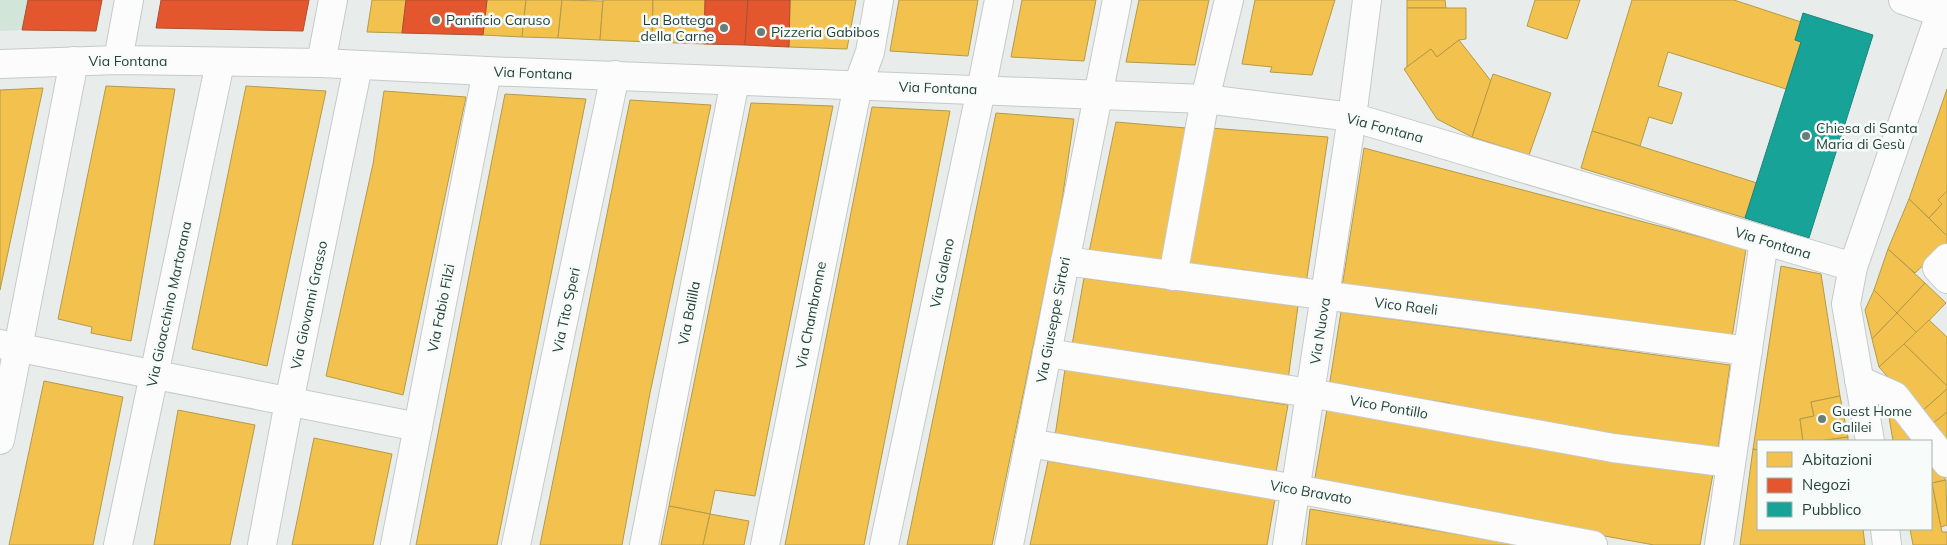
<svg xmlns="http://www.w3.org/2000/svg" width="1947" height="545" font-family="Mulish,sans-serif">
	<style>
		.green { fill: #d1e6d8 }
		.homes { fill: #f2c14e; stroke: #b49b48 }
		.shops { fill: #e4572e; stroke: #aa5132 }
		.public { fill: #17a398; stroke: #1b867c }
		.lines { fill: none; stroke-linecap: round; stroke-linejoin: round }
		.minor-casing { stroke: #c5cac8; stroke-width: 30 }
		.tertiary-casing { stroke: #c5cac8; stroke-width: 30 }
		.secondary-casing { stroke: #c3cbc8; stroke-width: 30 }
		.minor { stroke: #fcfcfc; stroke-width: 28 }
		.tertiary { stroke: #fcfcfc; stroke-width: 28 }
		.secondary { stroke: #fcfcfc; stroke-width: 28 }
		.poi-dot { fill: #697e78; stroke: #f7fbf9; stroke-width: 2 }
		.labels { text-anchor: middle; stroke-width: 5; stroke-linejoin: round; paint-order: stroke }
		.poi-label { font-size: 14px; fill: #24423a; stroke: #f7fbf9; text-anchor: start }
		.street-label { font-size: 14px; fill: #24423a; stroke: #f7fbf9 }
	</style>
	<rect width="100%" height="100%" fill="#e8edeb"/>
	<polygon class="green" points="0,0 28,0 22,30 0,31"/>
	<g class="homes">
		<polygon points="372,0 406,0 402,33 367,32"/>
		<polygon points="487,0 526,0 522,37 483,35"/>
		<polygon points="526,0 562,0 558,38 522,37"/>
		<polygon points="562,0 603,1 600,40 558,38"/>
		<polygon points="603,0 653,0 652,42 600,40"/>
		<polygon points="653,0 705,0 704,44 652,42"/>
		<polygon points="790,0 856,0 847,49 789,47"/>
		<polygon points="899,0 978,0 968,56 890,51"/>
		<polygon points="1022,0 1096,0 1084,61 1011,57"/>
		<polygon points="1139,0 1209,0 1195,65 1126,62"/>
		<polygon points="1255,0 1335,0 1312,75 1270,72 1272,67 1242,64"/>
		<polygon points="1407,0 1445,0 1446,8 1407,8"/>
		<polygon points="1535,0 1580,0 1567,39 1527,26"/>
		<polygon points="1632,0 1734,0 1801,22 1795,40 1801,42 1786,89 1668,52 1658,86 1682,93 1672,124 1649,117 1640,146 1592,131"/>
		<polygon points="1407,8 1466,8 1466,39 1459,40 1437,57 1431,49 1407,67"/>
		<polygon points="1459,40 1491,81 1472,137 1437,119 1404,69 1431,49 1437,57"/>
		<polygon points="1493,74 1551,93 1529,155 1472,137"/>
		<polygon points="106,86 175,89 131,341 91,333 92,327 58,319"/>
		<polygon points="246,86 326,91 267,366 192,349"/>
		<polygon points="43,88 0,290 0,90"/>
		<polygon points="1947,89 1947,191 1938,200 1942,204 1929,218 1909,199"/>
		<polygon points="384,91 466,97 403,395 326,376 373,164"/>
		<polygon points="505,94 586,99 497,545 416,545"/>
		<polygon points="630,100 711,105 650,393 622,545 540,545"/>
		<polygon points="751,103 833,106 755,496 715,490 710,514 669,506"/>
		<polygon points="872,107 950,111 864,545 785,545"/>
		<polygon points="996,113 1074,119 1059,221 992,545 907,545"/>
		<polygon points="1116,122 1186,128 1165,263 1089,252"/>
		<polygon points="1210,128 1328,137 1306,284 1244,277 1245,270 1189,265"/>
		<polygon points="1592,131 1757,183 1745,218 1581,168"/>
		<polygon points="1364,148 1746,249 1732,337 1342,287"/>
		<polygon points="1947,191 1947,236 1929,218 1942,204 1938,200"/>
		<polygon points="1909,199 1947,236 1947,243 1915,273 1888,249"/>
		<polygon points="1888,249 1925,283 1897,313 1874,290"/>
		<polygon points="1781,266 1821,274 1840,396 1811,402 1814,416 1800,419 1803,441 1758,441 1758,450 1753,449"/>
		<polygon points="1084,278 1298,306 1288,380 1072,345"/>
		<polygon points="1925,283 1946,303 1917,333 1897,313"/>
		<polygon points="1874,290 1897,313 1872,339 1865,310"/>
		<polygon points="1341,312 1730,365 1718,449 1449,410 1450,403 1329,387"/>
		<polygon points="1897,313 1917,333 1879,367 1872,339"/>
		<polygon points="1929,320 1947,337 1947,386 1904,344"/>
		<polygon points="1904,344 1947,386 1947,389 1920,413 1879,367"/>
		<polygon points="1065,369 1288,405 1276,472 1055,436"/>
		<polygon points="44,381 123,397 93,545 9,545"/>
		<polygon points="1947,389 1947,412 1931,425 1920,413"/>
		<polygon points="1840,396 1848,437 1819,441 1803,441 1800,419 1814,416 1811,402"/>
		<polygon points="1328,404 1713,474 1700,545 1654,545 1314,483"/>
		<polygon points="1887,405 1918,441 1893,441"/>
		<polygon points="178,410 255,425 230,545 154,545"/>
		<polygon points="1947,412 1947,443 1931,425"/>
		<polygon points="1848,437 1848,441 1819,441"/>
		<polygon points="314,438 392,454 373,545 292,545"/>
		<polygon points="1753,449 1758,450 1758,529 1863,529 1865,545 1740,545"/>
		<polygon points="1931,459 1946,480 1932,483 1942,532 1947,532 1947,545 1913,545 1910,529 1931,529"/>
		<polygon points="1048,461 1275,499 1267,545 1030,545"/>
		<polygon points="1946,480 1947,525 1941,527 1932,483"/>
		<polygon points="669,506 710,514 703,545 661,545"/>
		<polygon points="1310,509 1520,545 1306,545"/>
		<polygon points="710,514 749,521 744,545 703,545"/>
	</g>
	<g class="shops">
		<polygon points="28,0 102,0 96,31 22,30"/>
		<polygon points="161,0 309,0 303,31 156,28"/>
		<polygon points="406,0 487,0 483,35 402,33"/>
		<polygon points="705,0 748,0 745,45 704,44"/>
		<polygon points="748,0 790,0 789,47 745,45"/>
	</g>
	<polygon class="public" points="1803,13 1873,35 1809,238 1745,218 1801,42 1795,40"/>
	<g class="lines">
		<defs>
			<g id="minor">
				<polyline points="1903,0 1941,13"/>
				<polyline points="118,60 129,0"/>
				<polyline points="321,63 333,0"/>
				<polyline points="1947,258 1937,268 1947,279"/>
				<polyline points="1065,261 1748,351"/>
				<polyline points="1173,276 1205,99 1229,0"/>
				<polyline points="0,344 418,427"/>
				<polyline points="1047,353 1310,393 1613,448 1731,463"/>
				<polyline points="1859,380 1895,396 1930,441"/>
				<polyline points="0,440 74,61"/>
				<polyline points="1931,442 1947,463"/>
				<polyline points="1029,443 1296,489 1593,545"/>
				<polyline points="118,545 220,63"/>
				<polyline points="262,545 289,402 358,66"/>
				<polyline points="395,545 487,71"/>
				<polyline points="516,545 615,75"/>
				<polyline points="644,545 735,81"/>
				<polyline points="765,545 858,85 870,52 879,0"/>
				<polyline points="884,545 981,90 999,0"/>
				<polyline points="1009,545 1117,0"/>
				<polyline points="1287,545 1352,117 1367,0"/>
				<polyline points="1719,545 1764,241"/>
			</g>
			<g id="tertiary">
				<polyline points="0,64 118,60 321,63 487,71 1205,99 1352,117 1853,267"/>
				<polyline points="1870,441 1846,304 1853,267 1937,23"/>
				<polyline points="1885,529 1887,545"/>
			</g>
			<polyline id="secondary" points="1945,0 1937,23 1947,34"/>
		</defs>
		<use href="#minor" class="minor-casing"/>
		<use href="#tertiary" class="tertiary-casing"/>
		<use href="#secondary" class="secondary-casing"/>
		<use href="#minor" class="minor"/>
		<use href="#tertiary" class="tertiary"/>
		<use href="#secondary" class="secondary"/>
	</g>
	<g class="poi-dot">
		<circle cx="436" cy="20" r="5"/>
		<circle cx="724" cy="28" r="5"/>
		<circle cx="761" cy="32" r="5"/>
		<circle cx="1806" cy="136" r="5"/>
		<circle cx="1822" cy="419" r="5"/>
	</g>
	<g class="labels">
		<g class="poi-label">
			<text x="446" y="25">Panificio Caruso</text>
			<text x="714" y="25" text-anchor="end">La Bottega<tspan x="714" dy="16">della Carne</tspan></text>
			<text x="771" y="37">Pizzeria Gabibos</text>
			<text x="1816" y="133">Chiesa di Santa<tspan x="1816" dy="16">Maria di Gesù</tspan></text>
			<text x="1832" y="416">Guest Home<tspan x="1832" dy="16">Galilei</tspan></text>
		</g>
		<g class="street-label">
			<text x="128" y="66">Via Fontana</text>
			<text transform="translate(533 73) rotate(2)" y="5">Via Fontana</text>
			<text transform="translate(938 88) rotate(2)" y="5">Via Fontana</text>
			<text transform="translate(1385 128) rotate(15)" y="5">Via Fontana</text>
			<text transform="translate(1773 243) rotate(17)" y="5">Via Fontana</text>
			<text transform="translate(942 273) rotate(-78)" y="5">Via Galeno</text>
			<text transform="translate(169 304) rotate(-78)" y="5">Via Gioacchino Martorana</text>
			<text transform="translate(309 305) rotate(-78)" y="5">Via Giovanni Grasso</text>
			<text transform="translate(1406 306) rotate(7)" y="5">Vico Raeli</text>
			<text transform="translate(441 308) rotate(-79)" y="5">Via Fabio Filzi</text>
			<text transform="translate(566 310) rotate(-78)" y="5">Via Tito Speri</text>
			<text transform="translate(689 313) rotate(-79)" y="5">Via Balilla</text>
			<text transform="translate(811 315) rotate(-79)" y="5">Via Chambronne</text>
			<text transform="translate(1053 320) rotate(-79)" y="5">Via Giuseppe Sirtori</text>
			<text transform="translate(1320 331) rotate(-81)" y="5">Via Nuova</text>
			<text transform="translate(1389 407) rotate(10)" y="5">Vico Pontillo</text>
			<text transform="translate(1311 492) rotate(10)" y="5">Vico Bravato</text>
		</g>
	</g>
	<rect x="1757" y="440" width="175" height="90" fill="#f7fbf9" stroke="#a3b1ad"/>
	<rect x="1767" y="452" width="25" height="15" fill="#f2c14e" stroke="#a3b1ad"/>
	<text x="1802" y="465" font-size="15" fill="#24423a">Abitazioni</text>
	<rect x="1767" y="478" width="25" height="15" fill="#e4572e" stroke="#a3b1ad"/>
	<text x="1802" y="490" font-size="15" fill="#24423a">Negozi</text>
	<rect x="1767" y="502" width="25" height="15" fill="#17a398" stroke="#a3b1ad"/>
	<text x="1802" y="515" font-size="15" fill="#24423a">Pubblico</text>
</svg>
